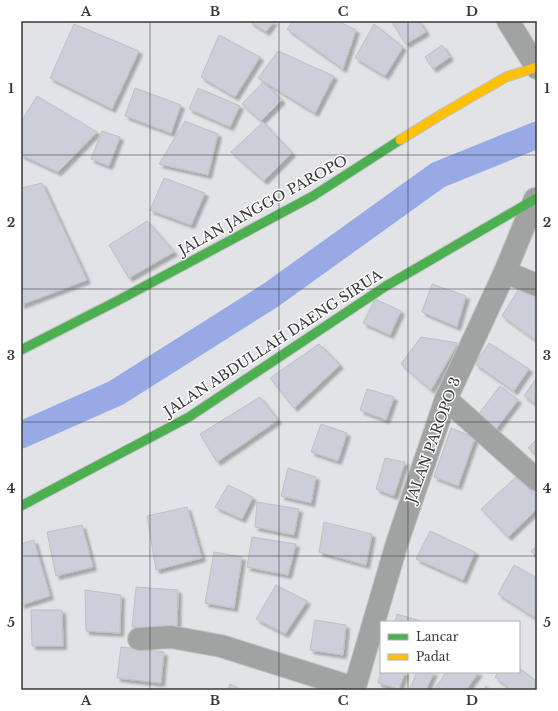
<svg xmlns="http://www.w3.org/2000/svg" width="558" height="711" font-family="'Libre Baskerville',serif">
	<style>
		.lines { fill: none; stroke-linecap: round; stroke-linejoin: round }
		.canal { stroke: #98aae5; stroke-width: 27 }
		.building { fill: #cccfda; stroke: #bfc0c2; filter: url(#shadow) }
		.street-casing { stroke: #c1c1c3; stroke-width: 24 }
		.fast-casing { stroke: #c1c1c3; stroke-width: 11 }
		.slow-casing { stroke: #c1c1c3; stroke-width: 11 }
		.street { stroke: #a1a2a2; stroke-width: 22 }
		.fast { stroke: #4caf50; stroke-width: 9 }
		.slow { stroke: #ffc107; stroke-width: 9 }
		.grid { fill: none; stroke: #38383a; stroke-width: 1; stroke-opacity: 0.55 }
		.labels { text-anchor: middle; stroke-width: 3; stroke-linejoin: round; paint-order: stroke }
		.street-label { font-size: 14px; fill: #38383a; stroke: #fff }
		.neatline { fill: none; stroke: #38383a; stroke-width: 1.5 }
		.grid-label { font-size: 13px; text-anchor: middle; font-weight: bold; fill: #38383a }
	</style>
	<defs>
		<filter id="shadow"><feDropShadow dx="3.5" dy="3.5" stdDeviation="1" flood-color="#0004"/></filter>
	</defs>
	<rect width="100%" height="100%" fill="#e2e3e6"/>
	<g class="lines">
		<polyline class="canal" points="21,435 116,393 271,295 438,175 537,135"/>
	</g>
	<g class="building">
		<polygon points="249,21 274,21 266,32"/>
		<polygon points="293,21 338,21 356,30 343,69 287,29"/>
		<polygon points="391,21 419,21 426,32 406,44"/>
		<polygon points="74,24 139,51 112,109 50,78"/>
		<polygon points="374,24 403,47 385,76 355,58"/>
		<polygon points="219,35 260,57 235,97 201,77"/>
		<polygon points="442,45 450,57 433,69 425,57"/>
		<polygon points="278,51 334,76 315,113 258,78"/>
		<polygon points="263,82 282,100 261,121 242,104"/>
		<polygon points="135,88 181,105 171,133 125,116"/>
		<polygon points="198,88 240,106 230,127 189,109"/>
		<polygon points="37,96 97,132 58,172 21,155 21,122"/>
		<polygon points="185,121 218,134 208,175 159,164"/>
		<polygon points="263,122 292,153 264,181 231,152"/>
		<polygon points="102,131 120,137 109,166 91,159"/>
		<polygon points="164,178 205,193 191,225 150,210"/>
		<polygon points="42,183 87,280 21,305 21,188"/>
		<polygon points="147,221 174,252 129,278 109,245"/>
		<polygon points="432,284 466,296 457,327 422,312"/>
		<polygon points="520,287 537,297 537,337 535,340 502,316"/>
		<polygon points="375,299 401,311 390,335 363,323"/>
		<polygon points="421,337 458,343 431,390 401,364"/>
		<polygon points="489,343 529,369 514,391 475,364"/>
		<polygon points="319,344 340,365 294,408 270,378"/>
		<polygon points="537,377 537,405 524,396"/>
		<polygon points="500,386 518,400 493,433 474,420"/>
		<polygon points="367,389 394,397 386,420 360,410"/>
		<polygon points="260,397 278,420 217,462 200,434"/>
		<polygon points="321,424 347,433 338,461 311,452"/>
		<polygon points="451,428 475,438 458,486 434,477"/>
		<polygon points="537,439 537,455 528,448"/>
		<polygon points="385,458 405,462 394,496 376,489"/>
		<polygon points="288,468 316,477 311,503 281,496"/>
		<polygon points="516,477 537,496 537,509 508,537 481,509"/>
		<polygon points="228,485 253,497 242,519 215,507"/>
		<polygon points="257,502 299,509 294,535 255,527"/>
		<polygon points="187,507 202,558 156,570 147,516"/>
		<polygon points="324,522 372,534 366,565 319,552"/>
		<polygon points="82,525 93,567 56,576 47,532"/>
		<polygon points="430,531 475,552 463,580 416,559"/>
		<polygon points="252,537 296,544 288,575 247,567"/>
		<polygon points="34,540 50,596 21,605 21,544"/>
		<polygon points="537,546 537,558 531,551"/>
		<polygon points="214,552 242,557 234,608 205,603"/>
		<polygon points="514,565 537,578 537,619 498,594"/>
		<polygon points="276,585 307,601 285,634 256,619"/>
		<polygon points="136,587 178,590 177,631 132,627"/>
		<polygon points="85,590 121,595 120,633 86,631"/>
		<polygon points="31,610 62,610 63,646 32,646"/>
		<polygon points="397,614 421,621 420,622 395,622"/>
		<polygon points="315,620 346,625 343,655 310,650"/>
		<polygon points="121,647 164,652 161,683 117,678"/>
		<polygon points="519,668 537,682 537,690 511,690 495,677 498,672 519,672"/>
		<polygon points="381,671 405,672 399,689 378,683"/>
		<polygon points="417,672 434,672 426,690 409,690"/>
		<polygon points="446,672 479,672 466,690 434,690"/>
		<polygon points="230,684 243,690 228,690"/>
		<polygon points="486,686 491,690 483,690"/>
	</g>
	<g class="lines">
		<defs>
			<g id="street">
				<polyline points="508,21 537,68"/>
				<polyline points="505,272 537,285"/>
				<polyline points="446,399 537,480"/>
				<polyline points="139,639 171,637 221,646 354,688"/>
				<polyline points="354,690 397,543 446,399 505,272 535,199"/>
			</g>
			<g id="fast">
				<polyline points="21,350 119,300 313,196 400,140"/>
				<polyline points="21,506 189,417 386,286 537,198"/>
			</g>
			<polyline id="slow" points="400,140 442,114 506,77 537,67"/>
		</defs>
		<use href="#street" class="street-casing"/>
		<use href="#fast" class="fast-casing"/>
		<use href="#slow" class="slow-casing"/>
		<use href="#street" class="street"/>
		<use href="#fast" class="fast"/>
		<use href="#slow" class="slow"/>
	</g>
	<path class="grid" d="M150 21V690M279 21V690M408 21V622M21 155H537M21 289H537M21 422H537M21 556H537M408 672V690"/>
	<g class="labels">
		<g class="street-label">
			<text transform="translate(263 205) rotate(-29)" y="5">JALAN JANGGO PAROPO</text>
			<text transform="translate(273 343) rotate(-33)" y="5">JALAN ABDULLAH DAENG SIRUA</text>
			<text transform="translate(433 440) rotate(-70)" y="5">JALAN PAROPO 3</text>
		</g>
	</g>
	<rect width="558" height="711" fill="none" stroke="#ffffff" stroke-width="44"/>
	<rect x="380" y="621" width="140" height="52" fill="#ffffff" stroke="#afafb0"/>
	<rect x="388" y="634" width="20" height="6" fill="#4caf50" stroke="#afafb0"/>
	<text x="416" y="641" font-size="12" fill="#38383a">Lancar</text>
	<rect x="388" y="654" width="20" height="6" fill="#ffc107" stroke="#afafb0"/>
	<text x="416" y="661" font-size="12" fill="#38383a">Padat</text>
	<rect x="22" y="22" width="514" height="667" class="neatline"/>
	<g class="grid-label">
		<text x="86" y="16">A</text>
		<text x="215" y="16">B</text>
		<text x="343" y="16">C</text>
		<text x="472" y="16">D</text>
		<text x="11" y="93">1</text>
		<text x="547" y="93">1</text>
		<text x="11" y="227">2</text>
		<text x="547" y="227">2</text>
		<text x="11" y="360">3</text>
		<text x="547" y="360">3</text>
		<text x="11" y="493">4</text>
		<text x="547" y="493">4</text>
		<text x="11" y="627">5</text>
		<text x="547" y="627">5</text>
		<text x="86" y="705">A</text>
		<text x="215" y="705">B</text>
		<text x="343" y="705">C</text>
		<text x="472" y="705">D</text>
	</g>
</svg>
